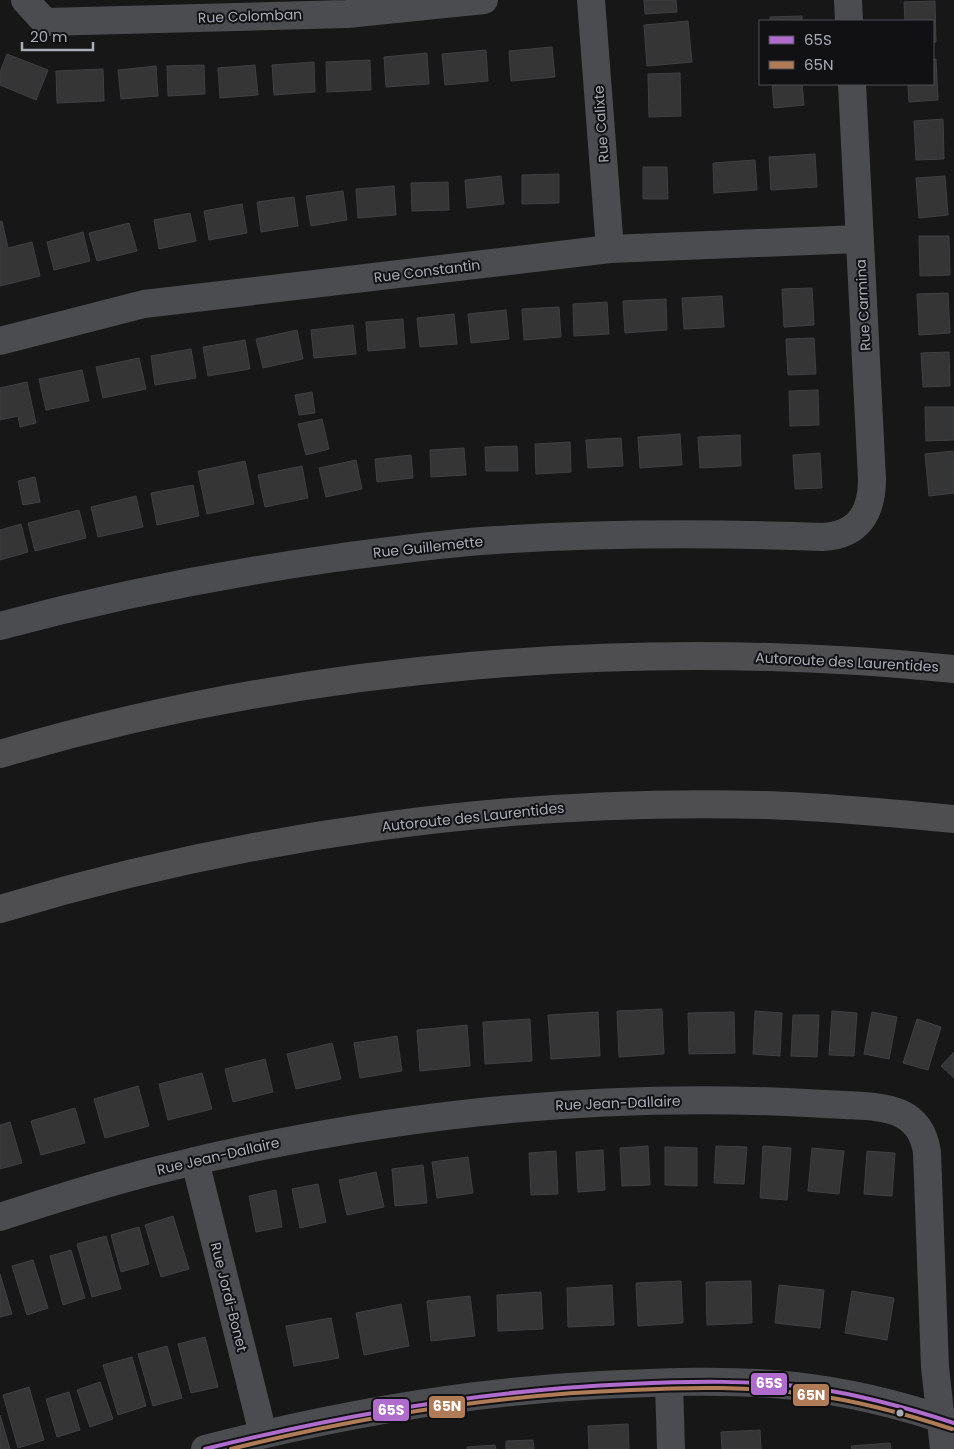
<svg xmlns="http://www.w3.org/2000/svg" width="954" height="1449" font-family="Poppins,sans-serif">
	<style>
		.building { fill: #353536; stroke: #3f4043 }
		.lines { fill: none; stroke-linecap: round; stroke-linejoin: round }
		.street { stroke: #4b4c50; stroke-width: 28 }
		.highway { stroke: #4e4e51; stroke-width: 28 }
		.bus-1-casing { stroke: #111113; stroke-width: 8 }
		.bus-2-casing { stroke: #111113; stroke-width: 8 }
		.bus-1 { stroke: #b06ccc; stroke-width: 4 }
		.bus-2 { stroke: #b07c57; stroke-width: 4 }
		.bus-dot { fill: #a8adb8; stroke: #111113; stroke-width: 2 }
		.labels { text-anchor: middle; stroke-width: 4; stroke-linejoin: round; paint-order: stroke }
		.street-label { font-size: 14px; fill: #a8adb8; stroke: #111113 }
		.line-badge { stroke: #111113; stroke-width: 2 }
		.badge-label { font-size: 14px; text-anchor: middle; font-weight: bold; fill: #fff }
	</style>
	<rect width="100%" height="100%" fill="#171717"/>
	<g class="building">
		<polygon points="644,0 676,0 677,12 645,14"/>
		<polygon points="935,1 936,42 933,42 933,21 905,21 904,2"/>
		<polygon points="802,16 802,21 770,21 770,17"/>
		<polygon points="688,21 692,62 647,66 644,25"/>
		<polygon points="552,47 555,77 511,81 509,51"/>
		<polygon points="486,50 488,81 445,85 442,54"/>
		<polygon points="427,53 429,84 386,87 384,57"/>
		<polygon points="7,54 48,70 36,100 0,85 0,72"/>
		<polygon points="933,59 936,59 938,100 909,102 908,84 933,84"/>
		<polygon points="370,60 371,90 327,92 326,62"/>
		<polygon points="314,62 315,92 274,95 272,65"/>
		<polygon points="204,65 205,94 168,96 167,66"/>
		<polygon points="255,65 258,95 220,98 218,68"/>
		<polygon points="156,66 158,96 121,99 118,70"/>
		<polygon points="103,69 104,101 57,103 56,71"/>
		<polygon points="680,73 681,116 649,117 648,74"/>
		<polygon points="772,84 802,84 804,105 774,108"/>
		<polygon points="943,119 944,159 916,160 914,121"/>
		<polygon points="815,154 817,187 771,190 769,157"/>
		<polygon points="755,160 757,190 714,193 713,163"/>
		<polygon points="643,167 667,167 668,199 643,199"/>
		<polygon points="559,174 559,203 522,204 522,175"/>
		<polygon points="501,176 504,204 467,208 465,180"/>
		<polygon points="945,176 948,215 919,218 916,178"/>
		<polygon points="448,182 449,210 412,211 411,183"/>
		<polygon points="394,186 396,215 358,218 356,189"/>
		<polygon points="343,191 347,220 311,226 306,196"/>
		<polygon points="294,197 298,226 261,232 257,202"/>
		<polygon points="242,204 247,233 209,240 204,211"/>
		<polygon points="190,213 196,241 159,249 154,220"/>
		<polygon points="2,221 8,248 32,242 40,276 0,286 0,222"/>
		<polygon points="129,223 137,251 97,261 89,233"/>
		<polygon points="83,232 90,261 54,270 47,242"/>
		<polygon points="919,236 949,236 950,275 920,276"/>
		<polygon points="812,288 814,325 784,327 782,289"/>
		<polygon points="948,293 950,333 919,335 917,294"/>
		<polygon points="722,296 724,327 684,329 682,298"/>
		<polygon points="666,299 667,330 625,333 623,301"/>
		<polygon points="607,302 609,334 574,336 573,304"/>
		<polygon points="559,307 561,337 524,340 522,309"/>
		<polygon points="506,310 509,339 471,343 468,314"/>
		<polygon points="454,314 457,344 420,347 417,318"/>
		<polygon points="403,319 405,348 368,351 366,322"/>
		<polygon points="353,325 356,354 314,358 311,330"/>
		<polygon points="297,330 303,359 263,368 256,339"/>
		<polygon points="814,338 816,374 788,375 786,339"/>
		<polygon points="245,340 250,369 208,376 203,347"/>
		<polygon points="191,349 196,378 155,385 151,356"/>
		<polygon points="949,352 950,386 923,387 921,353"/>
		<polygon points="139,358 146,389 103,398 96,367"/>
		<polygon points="82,370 89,401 46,410 39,379"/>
		<polygon points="27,382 36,423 20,427 18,416 0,420 0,388"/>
		<polygon points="818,390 819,425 790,426 789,391"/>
		<polygon points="312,392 315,413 299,415 295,395"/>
		<polygon points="925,407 954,407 954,440 926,441"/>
		<polygon points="322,419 329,449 306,455 298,424"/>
		<polygon points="680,434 682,465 640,468 638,437"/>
		<polygon points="740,435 741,466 700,468 698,437"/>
		<polygon points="621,438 623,466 588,468 586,440"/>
		<polygon points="570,442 571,472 536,474 535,444"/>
		<polygon points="517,446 518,471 486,471 485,447"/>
		<polygon points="464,448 466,475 431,477 430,450"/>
		<polygon points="953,451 954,493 929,496 925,454"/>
		<polygon points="820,453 822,488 795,489 793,455"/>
		<polygon points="411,455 413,478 377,482 375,459"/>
		<polygon points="356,460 362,489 326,497 319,468"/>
		<polygon points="245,461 254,504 207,514 198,471"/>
		<polygon points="302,466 308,498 265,507 258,475"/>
		<polygon points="35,477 40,502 23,505 18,481"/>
		<polygon points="193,485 199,516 157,525 151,493"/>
		<polygon points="136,496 143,527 98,537 91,507"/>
		<polygon points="79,510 86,538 35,551 28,523"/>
		<polygon points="21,524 28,552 0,560 0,530"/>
		<polygon points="662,1009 664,1054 619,1057 617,1011"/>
		<polygon points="755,1011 782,1013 780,1056 753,1054"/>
		<polygon points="832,1011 857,1013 854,1056 829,1055"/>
		<polygon points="598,1012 600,1056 551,1059 548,1015"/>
		<polygon points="734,1012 735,1053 689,1054 688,1013"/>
		<polygon points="872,1012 897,1017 889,1059 864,1054"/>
		<polygon points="793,1015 819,1015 817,1057 791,1056"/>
		<polygon points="530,1019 532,1061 485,1064 483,1022"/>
		<polygon points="917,1019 941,1027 928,1070 903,1063"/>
		<polygon points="467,1025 470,1066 420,1071 417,1030"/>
		<polygon points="397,1036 402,1071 360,1078 354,1043"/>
		<polygon points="332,1043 341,1079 296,1089 287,1054"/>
		<polygon points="954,1052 954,1078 941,1066"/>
		<polygon points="265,1059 273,1092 233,1102 225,1069"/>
		<polygon points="202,1073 212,1109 168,1120 159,1084"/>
		<polygon points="138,1086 149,1126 105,1138 94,1099"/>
		<polygon points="75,1108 85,1143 41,1155 31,1121"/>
		<polygon points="10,1122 22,1163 0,1169 0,1125"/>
		<polygon points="648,1146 650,1185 622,1186 620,1148"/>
		<polygon points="716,1146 747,1147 744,1184 714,1183"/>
		<polygon points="763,1146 791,1148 787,1200 760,1198"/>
		<polygon points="665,1147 697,1148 697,1186 665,1185"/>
		<polygon points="812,1148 844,1151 839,1194 808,1191"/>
		<polygon points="603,1150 605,1190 578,1192 576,1152"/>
		<polygon points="556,1151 558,1194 531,1195 529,1153"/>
		<polygon points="867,1151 895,1153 892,1196 864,1194"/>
		<polygon points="468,1157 473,1193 437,1198 432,1162"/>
		<polygon points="423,1165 427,1203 395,1206 392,1169"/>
		<polygon points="376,1172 384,1207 347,1215 339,1180"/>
		<polygon points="318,1184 326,1222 300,1228 292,1189"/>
		<polygon points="276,1190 282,1227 256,1232 249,1196"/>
		<polygon points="173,1216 189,1269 161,1277 145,1225"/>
		<polygon points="139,1227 149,1264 121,1272 111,1235"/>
		<polygon points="106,1236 121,1289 92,1297 77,1244"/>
		<polygon points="71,1250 85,1298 63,1305 50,1256"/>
		<polygon points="33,1260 48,1308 27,1315 12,1266"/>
		<polygon points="0,1274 12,1314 0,1317"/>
		<polygon points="681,1281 683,1323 638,1326 636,1283"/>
		<polygon points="751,1281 752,1323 707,1325 706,1282"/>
		<polygon points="612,1285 614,1325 568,1327 567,1288"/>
		<polygon points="779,1285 824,1290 820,1328 775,1323"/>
		<polygon points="852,1291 894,1298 887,1340 845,1333"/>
		<polygon points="541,1292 543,1329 498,1331 497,1295"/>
		<polygon points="470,1296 475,1336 431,1341 427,1301"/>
		<polygon points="401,1304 409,1346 364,1355 356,1313"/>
		<polygon points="331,1318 339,1358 294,1366 286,1326"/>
		<polygon points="205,1337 218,1387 191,1393 178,1344"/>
		<polygon points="167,1346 182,1398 153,1406 138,1354"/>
		<polygon points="132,1357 146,1406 118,1415 103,1365"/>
		<polygon points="100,1382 113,1419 90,1427 77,1390"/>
		<polygon points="29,1387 44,1440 18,1448 3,1395"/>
		<polygon points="69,1392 80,1430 57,1437 46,1399"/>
		<polygon points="0,1415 10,1449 0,1449"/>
		<polygon points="628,1424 629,1449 589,1449 588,1426"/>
		<polygon points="760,1430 761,1449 722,1449 721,1432"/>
		<polygon points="533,1440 534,1449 506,1449 506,1441"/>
		<polygon points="890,1443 891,1449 852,1449 851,1446"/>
		<polygon points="495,1445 496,1449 467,1449 467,1447"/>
	</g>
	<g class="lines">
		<g class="street">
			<polyline points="25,0 45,22 347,14 484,0"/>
			<polyline points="591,0 610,249"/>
			<polyline points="848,0 849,21"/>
			<polyline points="0,341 144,304 610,249 859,239"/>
			<path d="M0 626C111 596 222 574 335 558 389 551 443 543 497 540 606 533 715 533 823 537 859 535 872 512 872 479L852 84"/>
			<polyline points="195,1161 263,1434"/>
			<path d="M0 1217C52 1200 105 1183 158 1170 364 1118 574 1093 787 1102 806 1103 825 1104 845 1105 882 1107 920 1106 927 1152L935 1367 944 1449"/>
			<polyline points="669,1383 671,1449"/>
			<path d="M205 1449C335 1415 466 1392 600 1385 665 1382 730 1379 795 1386 849 1392 902 1405 954 1423"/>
		</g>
		<g class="highway">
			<path d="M0 754C305 664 638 637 954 669"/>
			<path d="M0 909C247 835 507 798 765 805 829 807 891 813 954 819"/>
		</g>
		<defs>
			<path id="bus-1" d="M205 1449C345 1414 486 1390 630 1384 692 1381 753 1380 813 1388 861 1395 908 1408 954 1423"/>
			<path id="bus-2" d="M231 1449C362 1416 496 1395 631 1390 692 1387 752 1386 812 1395 860 1401 906 1414 952 1429"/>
		</defs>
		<use href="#bus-1" class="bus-1-casing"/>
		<use href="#bus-2" class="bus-2-casing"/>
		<use href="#bus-1" class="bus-1"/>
		<use href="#bus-2" class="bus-2"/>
	</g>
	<circle class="bus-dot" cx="900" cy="1413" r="4.5"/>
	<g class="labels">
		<g class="street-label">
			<text transform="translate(250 16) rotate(-2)" y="5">Rue Colomban</text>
			<text transform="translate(601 124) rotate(-94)" y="5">Rue Calixte</text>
			<text transform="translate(427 271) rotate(-7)" y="5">Rue Constantin</text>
			<text transform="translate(863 305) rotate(-93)" y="5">Rue Carmina</text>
			<text transform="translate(428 547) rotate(-6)" y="5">Rue Guillemette</text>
			<text transform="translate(847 662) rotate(3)" y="5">Autoroute des Laurentides</text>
			<text transform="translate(473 817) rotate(-6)" y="5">Autoroute des Laurentides</text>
			<text transform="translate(618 1103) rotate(-2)" y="5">Rue Jean-Dallaire</text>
			<text transform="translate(218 1156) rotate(-13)" y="5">Rue Jean-Dallaire</text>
			<text transform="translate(229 1297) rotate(76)" y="5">Rue Jordi-Bonet</text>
		</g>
	</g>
	<g class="line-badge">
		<rect x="750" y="1372" width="38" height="24" rx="5" fill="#b06ccc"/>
		<rect x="792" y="1383" width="38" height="24" rx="5" fill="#b07c57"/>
		<rect x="428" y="1395" width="38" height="24" rx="5" fill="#b07c57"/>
		<rect x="372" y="1398" width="38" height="24" rx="5" fill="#b06ccc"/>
	</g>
	<g class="badge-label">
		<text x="769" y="1388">65S</text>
		<text x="811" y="1400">65N</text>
		<text x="447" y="1411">65N</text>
		<text x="391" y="1415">65S</text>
	</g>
	<rect x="759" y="20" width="175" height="65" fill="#111113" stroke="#4d4f55"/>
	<rect x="769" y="36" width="25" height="8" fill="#b06ccc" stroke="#4d4f55"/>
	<text x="804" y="45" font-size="15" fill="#a8adb8">65S</text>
	<rect x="769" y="61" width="25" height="8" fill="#b07c57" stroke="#4d4f55"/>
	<text x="804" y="70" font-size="15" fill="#a8adb8">65N</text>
	<path d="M22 42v8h71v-8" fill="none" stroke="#a8adb8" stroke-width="2.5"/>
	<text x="30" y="42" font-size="15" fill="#a8adb8" stroke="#111113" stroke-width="4" paint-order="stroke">20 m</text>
</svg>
